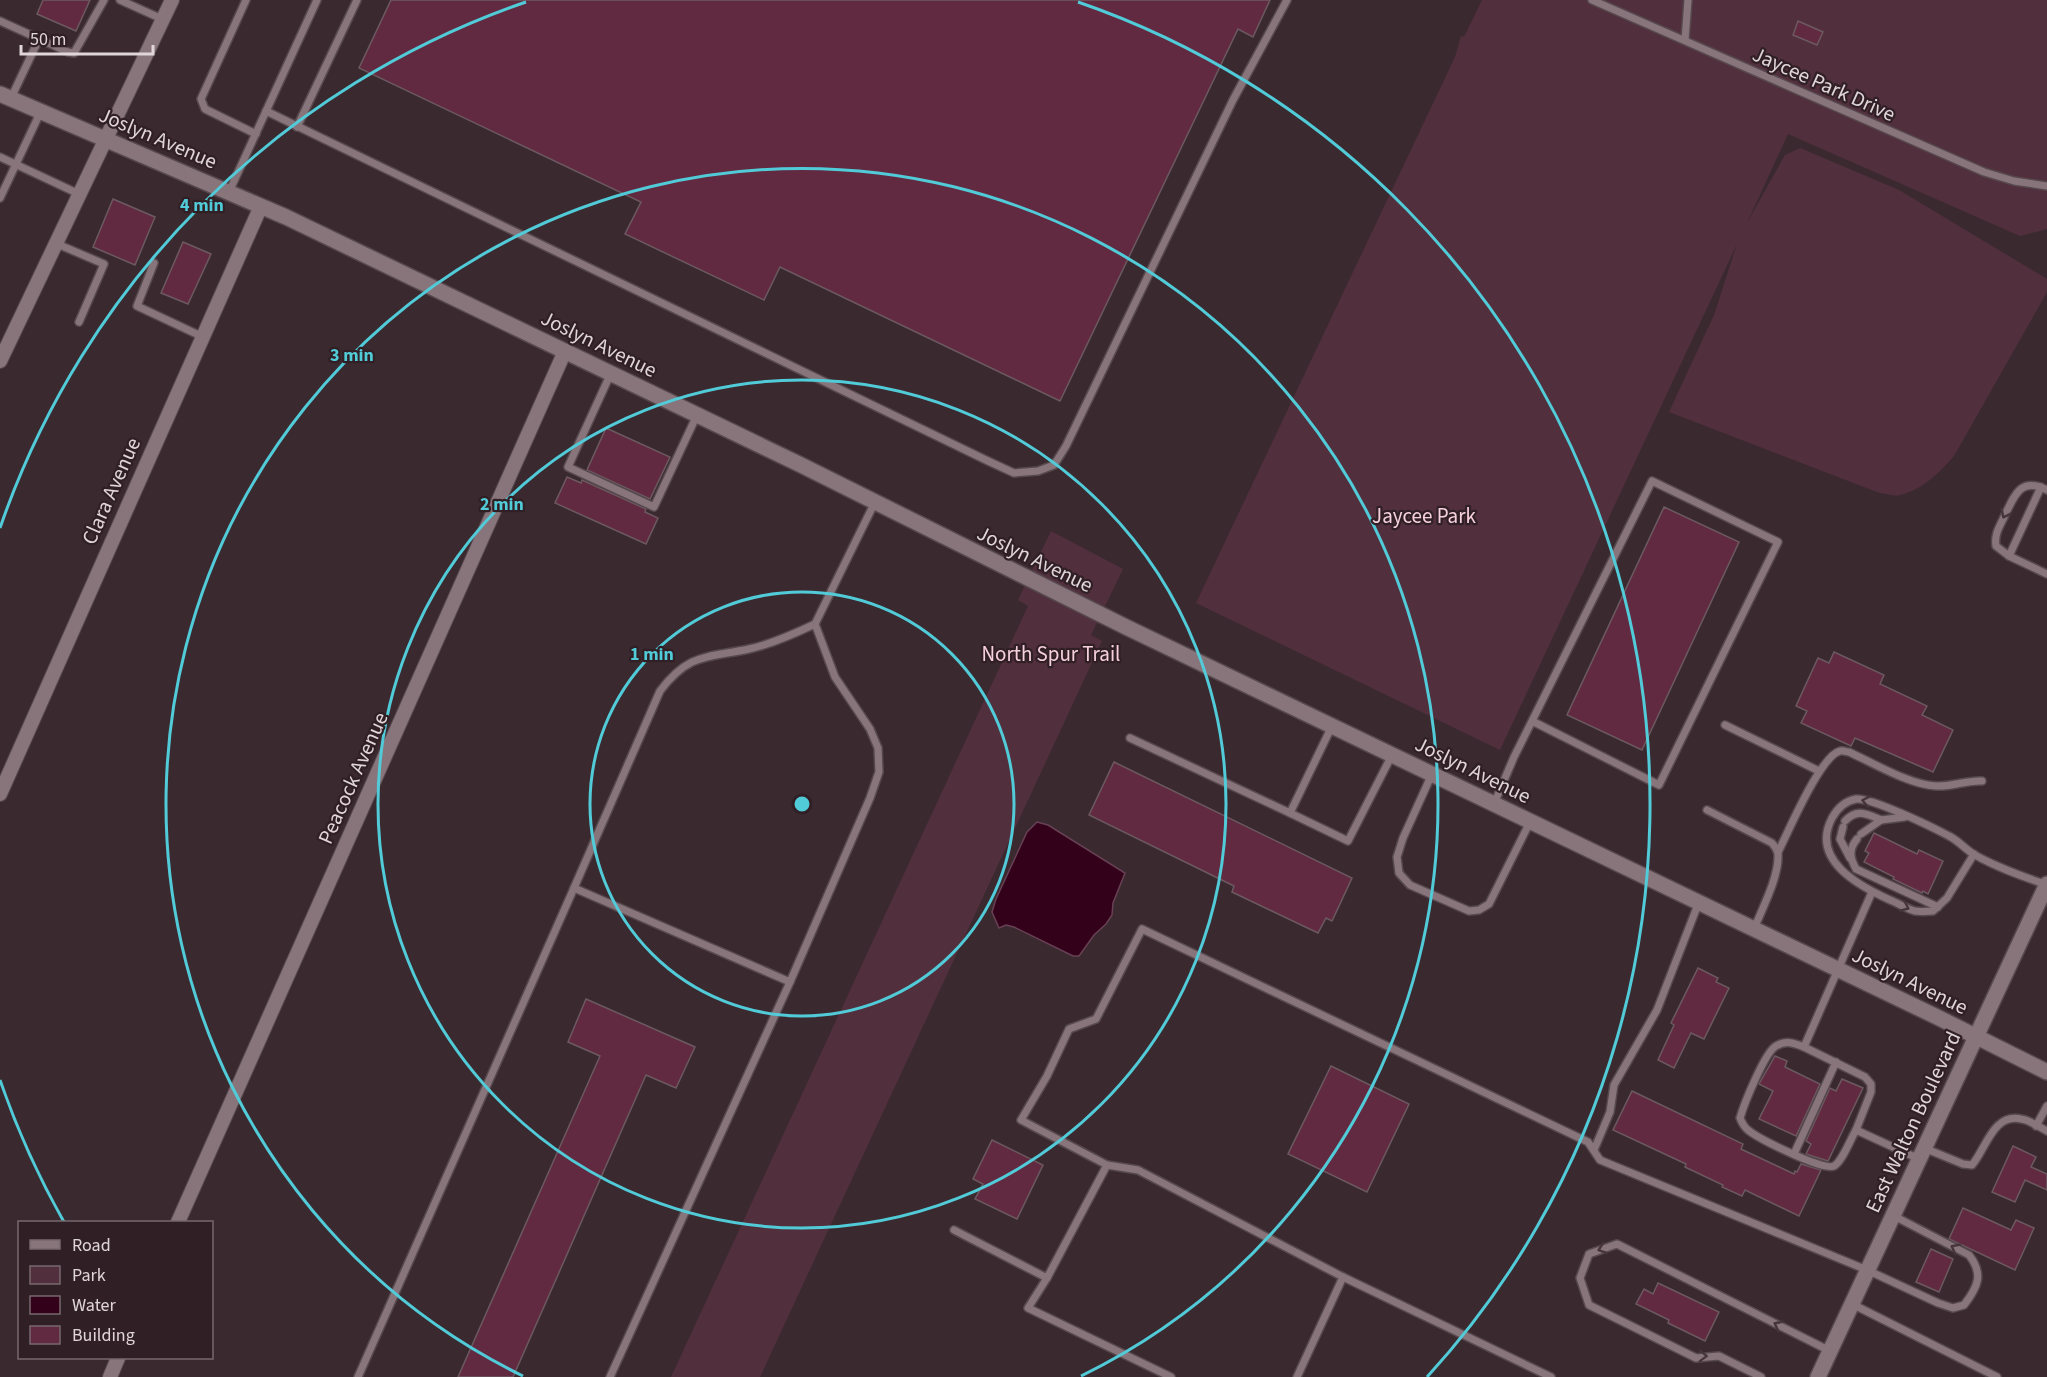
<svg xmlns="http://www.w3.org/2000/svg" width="2047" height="1377" font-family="'Source Sans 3',sans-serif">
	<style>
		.green { fill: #522f3d }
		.water { fill: #34011b; stroke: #684154; stroke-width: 1.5 }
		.building { fill: #612a41; stroke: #6c5960; stroke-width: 1.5 }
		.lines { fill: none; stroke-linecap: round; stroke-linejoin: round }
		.service-casing { stroke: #56494e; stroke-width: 10 }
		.minor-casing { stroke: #56494e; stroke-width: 16 }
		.secondary-casing { stroke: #56494e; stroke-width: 18 }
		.service { stroke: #88757b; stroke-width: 7 }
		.minor { stroke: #88757b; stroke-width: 14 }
		.secondary { stroke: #88757b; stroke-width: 15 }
		.oneway { stroke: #46353b }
		.ring { fill: none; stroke: #52cbd8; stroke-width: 3 }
		.labels { text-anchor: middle; stroke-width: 4.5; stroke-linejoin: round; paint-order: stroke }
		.street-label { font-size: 21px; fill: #e0d5d9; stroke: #302026 }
		.park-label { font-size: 21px; fill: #f6d0dd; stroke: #302026 }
		.centre { fill: #52cbd8; stroke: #302026; stroke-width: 3 }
		.ring-label { font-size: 18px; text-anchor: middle; font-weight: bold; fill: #52cbd8; stroke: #302026; stroke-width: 4.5; stroke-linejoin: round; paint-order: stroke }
	</style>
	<rect width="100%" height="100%" fill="#3a2a30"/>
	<g class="green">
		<path d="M1482 0H2047V229L2020 236 1788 134 1747 223 1785 155 1800 148 1899 190 2047 279V292L1954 456C1940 472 1922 490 1900 495 1894 497 1884 493 1877 492L1669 412 1714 315 1737 244 1500 750 1196 603 1455 57 1461 36 1464 37Z"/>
		<polygon points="1051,531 1123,569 1091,635 1102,641 760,1377 671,1377 1028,606 1018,600"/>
	</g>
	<polygon class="water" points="1037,822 1048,825 1125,873 1113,903 1112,915 1106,924 1094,935 1079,956 1073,956 1014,927 1006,925 999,928 992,912 996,899 1027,832"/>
	<g class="building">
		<polygon points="43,0 90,0 76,31 37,14"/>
		<polygon points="391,0 1270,0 1253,37 1238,29 1060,401 780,267 764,300 625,234 641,202 359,68"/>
		<polygon points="1798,21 1823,32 1817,45 1793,35"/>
		<polygon points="113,199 155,217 135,265 93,247"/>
		<polygon points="183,242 211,254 188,304 161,293"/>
		<polygon points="606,428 670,457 650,499 587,470"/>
		<polygon points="567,477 581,483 582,480 646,509 645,512 658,518 646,544 555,503"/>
		<polygon points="1664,507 1739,542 1642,750 1567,715"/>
		<polygon points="1834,652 1884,675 1880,684 1927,706 1922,715 1953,730 1933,772 1855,738 1851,746 1801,723 1807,711 1796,706 1818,658 1829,663"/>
		<polygon points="1114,762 1352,878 1332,921 1326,918 1318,933 1232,892 1234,886 1089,815"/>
		<polygon points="1874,833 1917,854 1919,850 1943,861 1928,894 1923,891 1922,893 1893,879 1894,877 1864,862 1869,853 1865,851"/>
		<polygon points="1698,968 1718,978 1716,982 1729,988 1704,1039 1691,1033 1674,1068 1658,1060 1674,1025 1671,1023"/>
		<polygon points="586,999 695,1047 676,1088 646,1075 513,1377 458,1377 600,1056 568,1042"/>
		<polygon points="1775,1056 1787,1061 1785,1067 1820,1084 1796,1136 1759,1119 1773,1091 1759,1084"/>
		<polygon points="1331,1066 1409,1104 1367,1192 1288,1154"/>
		<polygon points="1842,1079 1863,1088 1828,1161 1806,1154 1811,1144 1806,1141 1830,1088 1836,1091"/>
		<polygon points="1632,1091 1743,1144 1741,1149 1794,1174 1795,1171 1797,1172 1801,1164 1821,1170 1799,1216 1745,1190 1742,1196 1722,1187 1723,1185 1685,1167 1686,1164 1613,1130"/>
		<polygon points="992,1140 1043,1165 1017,1219 975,1199 983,1184 973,1179"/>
		<polygon points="2013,1146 2036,1157 2031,1167 2047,1174 2047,1190 2025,1180 2015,1202 1992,1192"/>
		<polygon points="1963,1208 2011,1230 2016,1220 2034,1228 2015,1270 1949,1239"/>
		<polygon points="1931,1249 1953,1259 1939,1292 1916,1282"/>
		<polygon points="1658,1283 1719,1312 1705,1341 1668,1323 1669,1320 1636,1304 1644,1289 1653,1294"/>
	</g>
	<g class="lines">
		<defs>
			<g id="service">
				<polyline points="120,0 162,19"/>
				<polyline points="246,0 201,99 205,109 256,134"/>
				<polyline points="1592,0 1984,172 2014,181 2047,186"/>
				<polyline points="0,21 68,52 74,53 104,0"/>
				<polyline points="1685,40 1688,0"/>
				<polyline points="11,98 39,39"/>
				<polyline points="266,111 988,461 1014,473 1038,471 1054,465 1066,446 1233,100 1287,0"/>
				<polyline points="297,127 357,0"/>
				<polyline points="0,157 79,194"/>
				<polyline points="229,192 317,0"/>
				<polyline points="0,198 41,111"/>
				<polyline points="55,243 104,264 79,322"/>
				<polyline points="154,263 137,306 203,337"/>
				<polyline points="611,373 568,467 654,507 697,415"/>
				<path d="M2047 490C2021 477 2015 494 2005 515 2000 526 1994 534 1996 546L2009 556 2047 574"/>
				<polyline points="2009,556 2041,487"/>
				<path d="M815 624C794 634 772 644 749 649 706 658 689 653 660 691L574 888 790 982 870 798 879 772 878 748 870 729 835 677 815 624 875 502"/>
				<polyline points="1725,725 1819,771"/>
				<polyline points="1332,726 1290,813 1348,841 1392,755"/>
				<polyline points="1130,738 1290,813"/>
				<polyline points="1432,774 1403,838 1397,857 1399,873 1410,885 1469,911 1479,910 1489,904 1530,822"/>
				<polyline points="1494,804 1514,757 1652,481 1778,542 1659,785 1532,721"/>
				<path d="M1707 810 1772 843C1775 847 1778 850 1778 855 1779 877 1762 909 1754 929"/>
				<path d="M1845 821C1857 808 1867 814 1881 820"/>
				<polyline points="1843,827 1840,839 1850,858"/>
				<polyline points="1861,834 1881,820 1905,817"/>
				<path d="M1857 839C1848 850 1850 858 1856 869L1938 907"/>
				<path d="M1778 852C1788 833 1820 756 1840 751 1843 750 1846 752 1849 752 1873 763 1910 785 1936 786 1952 787 1966 780 1982 781"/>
				<path d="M1974 854 1947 898 1933 911C1928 911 1920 912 1915 911 1907 909 1898 903 1890 900 1859 886 1810 860 1832 818 1837 809 1845 801 1856 799 1871 797 1934 828 1949 836 1959 841 1966 850 1975 855 1998 868 2022 876 2047 885"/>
				<polyline points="1872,892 1804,1047 1865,1077 1871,1084 1871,1092 1856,1130 1919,1159"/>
				<path d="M1804 1047C1794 1043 1786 1040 1776 1046 1765 1052 1744 1104 1740 1118 1742 1123 1744 1127 1748 1130 1759 1139 1823 1171 1834 1166 1842 1162 1851 1138 1856 1130"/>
				<polyline points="2036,1126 2047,1106"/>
				<path d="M1924 1148 1963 1164 1972 1165C1986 1149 1993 1113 2021 1119 2030 1120 2039 1127 2047 1131"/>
				<polyline points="1594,1150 1610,1112 1614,1085 1657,1010 1699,902"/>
				<polyline points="1794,1154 1836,1062"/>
				<polyline points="1107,1165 1138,1170 1343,1277 1297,1377"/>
				<path d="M954 1230 1047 1278 1107 1165 1021 1120 1047 1076 1069 1029 1096 1019 1142 929 1588 1142 1600 1160 1867 1270 1938 1303 1953 1308 1964 1305C1978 1287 1984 1274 1969 1255L1894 1216"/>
				<polyline points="1343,1277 1551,1377"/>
				<polyline points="1047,1278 1028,1308 1171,1377"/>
				<polyline points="1852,1304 1997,1377"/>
				<polyline points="358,1377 574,888"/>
				<polyline points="610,1377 790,982"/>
				<polyline points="1761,1377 1719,1356 1696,1358 1589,1305 1580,1278 1589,1254 1617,1244 1830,1351"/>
			</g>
			<g id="minor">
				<polyline points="0,361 172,0"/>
				<polyline points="0,794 261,206"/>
				<polyline points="178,1222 565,351"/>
				<polyline points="110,1377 118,1358"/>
			</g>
			<g id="secondary">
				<polyline points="0,94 286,217 801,465 1126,627 1935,1016 2047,1072"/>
				<polyline points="1818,1377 2047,884"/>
			</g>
		</defs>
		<use href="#service" class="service-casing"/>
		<use href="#minor" class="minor-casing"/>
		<use href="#secondary" class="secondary-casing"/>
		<use href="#service" class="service"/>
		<use href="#minor" class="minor"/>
		<use href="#secondary" class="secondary"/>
	</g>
	<defs><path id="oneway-chevron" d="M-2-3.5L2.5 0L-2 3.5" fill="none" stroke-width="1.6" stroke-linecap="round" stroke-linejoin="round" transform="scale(1.5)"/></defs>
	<g class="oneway">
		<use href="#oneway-chevron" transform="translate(2005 514) rotate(116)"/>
		<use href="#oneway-chevron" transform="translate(1866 801) rotate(-169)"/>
		<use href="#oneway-chevron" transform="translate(1905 907) rotate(24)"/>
		<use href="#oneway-chevron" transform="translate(1955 1248) rotate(-153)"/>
		<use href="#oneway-chevron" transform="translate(1602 1249) rotate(161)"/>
		<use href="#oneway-chevron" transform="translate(1778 1325) rotate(-153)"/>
		<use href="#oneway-chevron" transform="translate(1703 1356) rotate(2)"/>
	</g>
	<g class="ring">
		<circle cx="802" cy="804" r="212"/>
		<circle cx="802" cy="804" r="424"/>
		<path d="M523 1376A636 636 0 1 1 1081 1376"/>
		<path d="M64 1222A848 848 0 0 1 0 1080M0 528A848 848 0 0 1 526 2M1078 2A848 848 0 0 1 1427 1377"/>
	</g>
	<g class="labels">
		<g class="street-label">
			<text transform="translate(1824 84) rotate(24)" y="7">Jaycee Park Drive</text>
			<text transform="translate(158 138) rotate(23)" y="7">Joslyn Avenue</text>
			<text transform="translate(599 344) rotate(26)" y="7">Joslyn Avenue</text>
			<text transform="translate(111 491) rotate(-66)" y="7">Clara Avenue</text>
			<text transform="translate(1035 559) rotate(26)" y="7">Joslyn Avenue</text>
			<text transform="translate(1473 770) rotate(26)" y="7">Joslyn Avenue</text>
			<text transform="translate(353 778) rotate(-66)" y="7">Peacock Avenue</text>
			<text transform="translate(1910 981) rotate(26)" y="7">Joslyn Avenue</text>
			<text transform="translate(1913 1122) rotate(-65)" y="7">East Walton Boulevard</text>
		</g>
		<g class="park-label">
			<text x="1424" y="523">Jaycee Park</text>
			<text x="1051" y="661">North Spur Trail</text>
		</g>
	</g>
	<circle cx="802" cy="804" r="9" class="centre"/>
	<g class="ring-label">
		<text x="202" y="211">4 min</text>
		<text x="352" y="361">3 min</text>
		<text x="502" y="510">2 min</text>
		<text x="652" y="660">1 min</text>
	</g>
	<rect x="18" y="1221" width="195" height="138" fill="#302026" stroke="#76686e" stroke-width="1.5"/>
	<rect x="30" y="1240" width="30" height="9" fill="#88757b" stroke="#76686e" stroke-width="1.5"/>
	<text x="72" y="1251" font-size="18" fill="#e0d5d9">Road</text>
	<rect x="30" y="1266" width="30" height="18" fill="#522f3d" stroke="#76686e" stroke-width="1.5"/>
	<text x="72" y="1281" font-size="18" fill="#e0d5d9">Park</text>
	<rect x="30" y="1296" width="30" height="18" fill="#34011b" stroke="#76686e" stroke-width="1.5"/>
	<text x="72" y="1311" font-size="18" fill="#e0d5d9">Water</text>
	<rect x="30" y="1326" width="30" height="18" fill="#612a41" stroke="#76686e" stroke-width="1.5"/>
	<text x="72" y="1341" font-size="18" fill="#e0d5d9">Building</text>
	<path d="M21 45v9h132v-9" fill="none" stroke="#e0d5d9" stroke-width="3"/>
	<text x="30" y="45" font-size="18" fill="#e0d5d9" stroke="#302026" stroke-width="4.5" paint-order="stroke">50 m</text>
</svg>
